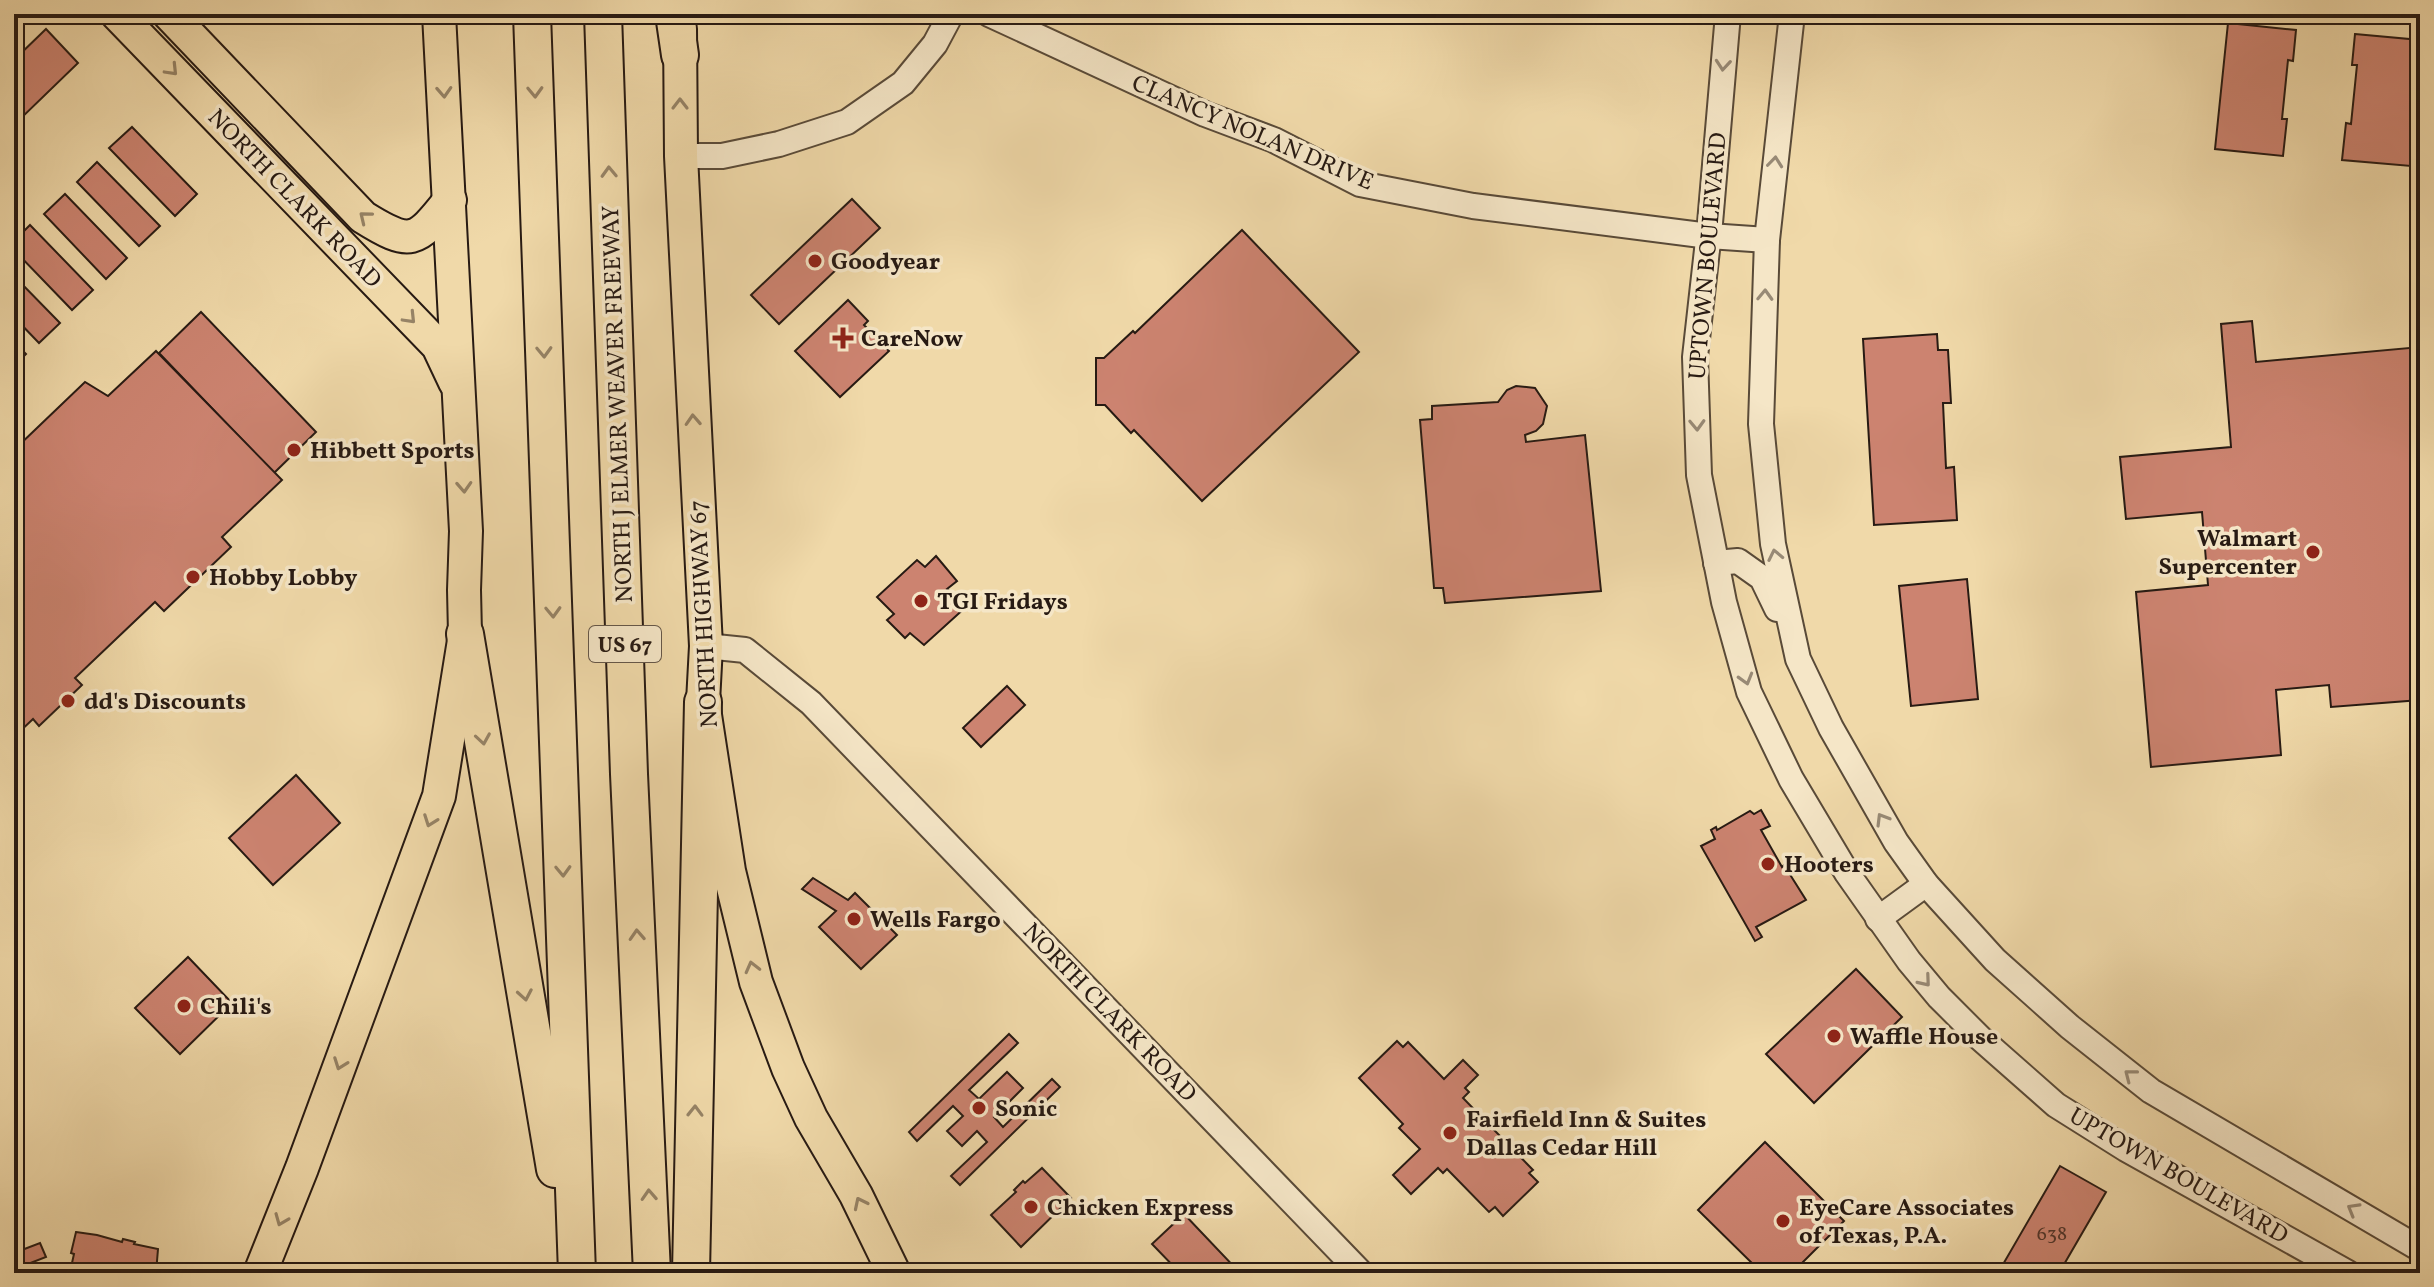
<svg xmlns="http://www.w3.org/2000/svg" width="2434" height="1287" font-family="Vollkorn,serif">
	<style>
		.building { fill: #cc8370; stroke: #271a13; stroke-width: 2 }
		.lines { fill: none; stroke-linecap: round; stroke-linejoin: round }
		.minor-casing { stroke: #594a38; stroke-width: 28 }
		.major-casing { stroke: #271a13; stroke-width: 36 }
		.highway-casing { stroke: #271a13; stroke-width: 40 }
		.minor { stroke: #f5e6c7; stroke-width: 24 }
		.major { stroke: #f0d9a9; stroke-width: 32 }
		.highway { stroke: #f0d9a9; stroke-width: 36 }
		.oneway { stroke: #988a76 }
		.oneway2 { stroke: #968366 }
		.poi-dot { fill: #8f2418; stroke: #f5e6c7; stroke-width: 3 }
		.labels { text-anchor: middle; stroke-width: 7; stroke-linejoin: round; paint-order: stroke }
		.number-label { font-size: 20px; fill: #50342a }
		.shield { fill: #f5e6c7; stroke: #655749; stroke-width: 2 }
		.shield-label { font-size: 22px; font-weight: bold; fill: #271a13 }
		.street-label { font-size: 24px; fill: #271a13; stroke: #f5e6c7 }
		.poi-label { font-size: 24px; font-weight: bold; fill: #271a13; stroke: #f5e6c7; text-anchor: start }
	</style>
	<rect width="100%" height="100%" fill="#f0d9a9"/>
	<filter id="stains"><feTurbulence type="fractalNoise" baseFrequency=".0025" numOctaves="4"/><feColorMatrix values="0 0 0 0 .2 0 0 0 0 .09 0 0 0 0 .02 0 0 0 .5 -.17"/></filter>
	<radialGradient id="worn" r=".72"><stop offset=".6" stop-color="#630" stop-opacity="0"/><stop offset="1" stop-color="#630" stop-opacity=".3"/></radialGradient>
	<g class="building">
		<polygon points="2366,14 2420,14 2420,19"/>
		<polygon points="2228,23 2296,30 2293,61 2288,60 2282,119 2287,119 2283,156 2215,149"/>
		<polygon points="46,29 78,63 14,125 14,60"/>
		<polygon points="2355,34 2420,40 2420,70 2411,166 2342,160 2346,123 2351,124 2357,65 2352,65"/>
		<polygon points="132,127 197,194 175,216 109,148"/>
		<polygon points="97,162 160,226 139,246 77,182"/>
		<polygon points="65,194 127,258 106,279 44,214"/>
		<polygon points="852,199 880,228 779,324 751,295"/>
		<polygon points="30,225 93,290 72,310 14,250 14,241"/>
		<polygon points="1242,230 1359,352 1202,501 1134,430 1131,433 1105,405 1096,405 1096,358 1104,358 1133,331 1135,333"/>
		<polygon points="14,276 60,323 39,343 14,317"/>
		<polygon points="848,300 868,321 864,325 889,351 840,397 795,351"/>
		<polygon points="201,312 316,432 274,473 159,353"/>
		<polygon points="2252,321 2256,362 2420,347 2420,700 2331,707 2329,685 2276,690 2281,755 2151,767 2136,592 2208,585 2202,512 2126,519 2120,457 2231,447 2221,324"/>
		<polygon points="1937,334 1938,350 1948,350 1951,403 1943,403 1946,468 1954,467 1957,520 1874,525 1863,339"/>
		<polygon points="14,342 26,354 14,366"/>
		<polygon points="156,351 282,480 222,537 231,547 164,611 155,602 75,678 82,685 39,726 33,719 14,737 14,450 85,382 108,396"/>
		<polygon points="1516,386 1535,388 1547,406 1543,424 1536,431 1525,435 1526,442 1585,435 1601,591 1445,603 1443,588 1434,588 1420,420 1432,419 1432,406 1498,402 1507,390"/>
		<polygon points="936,556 957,581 947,589 967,606 924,645 910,633 905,638 887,620 894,614 877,597 917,560 925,567"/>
		<polygon points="1967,579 1978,699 1911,706 1899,586"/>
		<polygon points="1007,686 1025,705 981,747 963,728"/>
		<polygon points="296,775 340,823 273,885 229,838"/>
		<polygon points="1761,810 1770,826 1761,830 1782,867 1784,865 1806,900 1756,927 1762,937 1755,941 1701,846 1715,839 1711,830 1716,827 1717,830 1750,811 1754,814"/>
		<polygon points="813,878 848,900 855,893 897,935 861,969 819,927 836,911 802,889"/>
		<polygon points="188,957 232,1003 180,1054 135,1008"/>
		<polygon points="1856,969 1902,1017 1814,1103 1766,1054"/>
		<polygon points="1009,1034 1018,1043 969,1090 979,1099 1007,1072 1023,1088 994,1117 1003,1127 1052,1079 1060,1087 960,1185 951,1176 987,1142 977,1131 962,1146 947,1131 963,1116 953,1106 917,1141 909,1132"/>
		<polygon points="1397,1041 1403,1047 1408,1042 1444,1079 1463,1060 1478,1075 1465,1088 1469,1092 1463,1098 1533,1170 1529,1173 1538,1182 1503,1216 1495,1207 1489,1212 1447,1169 1443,1173 1438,1168 1411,1194 1393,1175 1420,1149 1399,1128 1403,1124 1359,1078"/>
		<polygon points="1765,1142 1844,1221 1792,1273 1762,1273 1698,1210"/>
		<polygon points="2060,1166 2106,1192 2059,1273 1998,1273"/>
		<polygon points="1042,1168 1071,1198 1021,1247 991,1215 1016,1192 1014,1190 1023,1181 1025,1183"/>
		<polygon points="1184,1214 1240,1273 1180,1273 1152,1244"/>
		<polygon points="76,1232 97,1235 122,1242 123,1239 135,1242 134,1244 158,1249 156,1273 109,1273 76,1268 77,1264 72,1263 74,1254 71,1253"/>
		<polygon points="40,1243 46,1257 15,1269 14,1253"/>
	</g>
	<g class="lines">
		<defs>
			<g id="minor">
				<polyline points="989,14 1205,114 1274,140 1360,184 1473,206 1709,236 1767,240"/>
				<polyline points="1728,14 1710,223 1695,357 1699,475 1724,602 1749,692 1791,779 1847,873 1909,961 1939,997 1980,1038 2056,1105 2126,1149 2348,1273"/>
				<polyline points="1792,14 1767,240 1761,424 1773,544 1798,659 1831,728 1896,842 1926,884 1995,960 2070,1027 2151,1091 2420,1249"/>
				<polyline points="681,156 722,156 779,144 847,122 903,83 935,44 951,14"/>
				<polyline points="1716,563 1738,561 1762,578 1777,609"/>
				<polyline points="706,646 745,650 811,703 1361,1273"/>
				<polyline points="1878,919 1926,884"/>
			</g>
			<g id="major">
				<polyline points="117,14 438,346 455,382"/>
				<path d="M169 14 363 217C411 247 416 243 450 200"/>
				<polyline points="680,29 681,156 706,646 703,702 729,871 756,982 788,1068 811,1118 856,1195 894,1273"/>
				<polyline points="260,1273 302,1168 439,796 465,634 464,590 466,531 439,14"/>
			</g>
			<g id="highway">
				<polyline points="532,14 577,1273"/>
				<polyline points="603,14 629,774 652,1273"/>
				<polyline points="674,14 680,55"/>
				<polyline points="465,634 555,1169"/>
				<polyline points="691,1273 703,702"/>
			</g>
		</defs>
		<use href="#minor" class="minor-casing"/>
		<use href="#major" class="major-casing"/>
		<use href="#highway" class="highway-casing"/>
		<use href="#minor" class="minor"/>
		<use href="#major" class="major"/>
		<use href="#highway" class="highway"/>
	</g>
	<defs><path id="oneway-chevron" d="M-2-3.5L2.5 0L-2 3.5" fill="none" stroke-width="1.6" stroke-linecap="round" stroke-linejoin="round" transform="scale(2)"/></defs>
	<g class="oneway">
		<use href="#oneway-chevron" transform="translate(1723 65) rotate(95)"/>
		<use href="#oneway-chevron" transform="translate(1775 162) rotate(-84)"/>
		<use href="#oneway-chevron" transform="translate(1765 295) rotate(-88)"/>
		<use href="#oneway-chevron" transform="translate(1697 425) rotate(88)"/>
		<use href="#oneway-chevron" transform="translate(1775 555) rotate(-102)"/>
		<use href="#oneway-chevron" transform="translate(1746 679) rotate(74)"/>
		<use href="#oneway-chevron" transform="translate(1882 819) rotate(-121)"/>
		<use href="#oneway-chevron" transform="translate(1925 981) rotate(50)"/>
		<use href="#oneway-chevron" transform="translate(2130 1075) rotate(-142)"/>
		<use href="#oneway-chevron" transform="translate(2353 1209) rotate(-150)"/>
	</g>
	<g class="oneway2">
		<use href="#oneway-chevron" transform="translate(172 70) rotate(46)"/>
		<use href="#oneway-chevron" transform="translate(444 92) rotate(87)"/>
		<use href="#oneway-chevron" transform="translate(535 92) rotate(88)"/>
		<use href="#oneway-chevron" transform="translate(680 104) rotate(-90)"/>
		<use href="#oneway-chevron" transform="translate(609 172) rotate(-92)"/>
		<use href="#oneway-chevron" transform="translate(365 217) rotate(-141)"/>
		<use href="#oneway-chevron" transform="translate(410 318) rotate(46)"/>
		<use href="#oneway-chevron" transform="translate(544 352) rotate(88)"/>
		<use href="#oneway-chevron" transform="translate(693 420) rotate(-93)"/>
		<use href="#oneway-chevron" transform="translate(464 487) rotate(87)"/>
		<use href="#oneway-chevron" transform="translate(553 612) rotate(88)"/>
		<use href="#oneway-chevron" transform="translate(483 739) rotate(81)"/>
		<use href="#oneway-chevron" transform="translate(430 821) rotate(110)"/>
		<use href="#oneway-chevron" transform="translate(563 871) rotate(88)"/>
		<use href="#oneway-chevron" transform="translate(637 935) rotate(-93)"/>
		<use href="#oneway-chevron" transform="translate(752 967) rotate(-104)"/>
		<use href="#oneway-chevron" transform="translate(525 995) rotate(80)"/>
		<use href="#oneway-chevron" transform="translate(340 1064) rotate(110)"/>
		<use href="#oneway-chevron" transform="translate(695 1111) rotate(-89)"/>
		<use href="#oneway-chevron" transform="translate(649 1195) rotate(-93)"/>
		<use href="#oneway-chevron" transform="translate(860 1203) rotate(-116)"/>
		<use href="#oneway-chevron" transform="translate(281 1220) rotate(112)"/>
	</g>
	<g class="poi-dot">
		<circle cx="815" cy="261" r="8"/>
		<path d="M839 326h8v8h8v8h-8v8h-8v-8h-8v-8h8z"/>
		<circle cx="294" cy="450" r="8"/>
		<circle cx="2313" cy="552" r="8"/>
		<circle cx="193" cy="577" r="8"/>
		<circle cx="921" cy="601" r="8"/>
		<circle cx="68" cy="701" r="8"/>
		<circle cx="1768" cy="864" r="8"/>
		<circle cx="854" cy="919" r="8"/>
		<circle cx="184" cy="1006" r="8"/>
		<circle cx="1834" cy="1036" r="8"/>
		<circle cx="979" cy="1108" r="8"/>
		<circle cx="1450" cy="1133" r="8"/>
		<circle cx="1031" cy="1207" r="8"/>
		<circle cx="1783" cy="1221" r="8"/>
	</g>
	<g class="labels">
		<g class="number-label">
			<text x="2052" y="1240">638</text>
		</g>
		<rect class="shield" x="589" y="626" width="72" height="36" rx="6"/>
		<g class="shield-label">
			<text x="625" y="652">US 67</text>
		</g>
		<g class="street-label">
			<text transform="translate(1253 132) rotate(23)" y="8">CLANCY NOLAN DRIVE</text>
			<text transform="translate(295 198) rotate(46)" y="8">NORTH CLARK ROAD</text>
			<text transform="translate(1707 256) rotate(-85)" y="8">UPTOWN BOULEVARD</text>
			<text transform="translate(617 404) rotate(-92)" y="8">NORTH J ELMER WEAVER FREEWAY</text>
			<text transform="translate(703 614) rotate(-93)" y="8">NORTH HIGHWAY 67</text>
			<text transform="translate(1110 1012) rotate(46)" y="8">NORTH CLARK ROAD</text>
			<text transform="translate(2179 1175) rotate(30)" y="8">UPTOWN BOULEVARD</text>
		</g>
		<g class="poi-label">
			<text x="831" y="269">Goodyear</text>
			<text x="861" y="346">CareNow</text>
			<text x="310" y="458">Hibbett Sports</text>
			<text x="2297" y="546" text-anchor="end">Walmart<tspan x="2297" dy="28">Supercenter</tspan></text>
			<text x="209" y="585">Hobby Lobby</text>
			<text x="937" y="609">TGI Fridays</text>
			<text x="84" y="709">dd's Discounts</text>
			<text x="1784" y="872">Hooters</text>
			<text x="870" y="927">Wells Fargo</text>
			<text x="200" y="1014">Chili's</text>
			<text x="1850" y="1044">Waffle House</text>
			<text x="995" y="1116">Sonic</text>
			<text x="1466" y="1127">Fairfield Inn &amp; Suites<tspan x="1466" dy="28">Dallas Cedar Hill</tspan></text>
			<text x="1047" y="1215">Chicken Express</text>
			<text x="1799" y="1215">EyeCare Associates<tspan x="1799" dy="28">of Texas, P.A.</tspan></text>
		</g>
	</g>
	<rect width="2434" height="1287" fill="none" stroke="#f0d9a9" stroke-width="48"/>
	<rect x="16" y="16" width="2402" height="1255" fill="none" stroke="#271a13" stroke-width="4"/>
	<rect x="24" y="24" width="2386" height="1239" fill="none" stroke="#271a13" stroke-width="2"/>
	<rect width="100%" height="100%" filter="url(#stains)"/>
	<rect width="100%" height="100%" fill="url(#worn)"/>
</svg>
